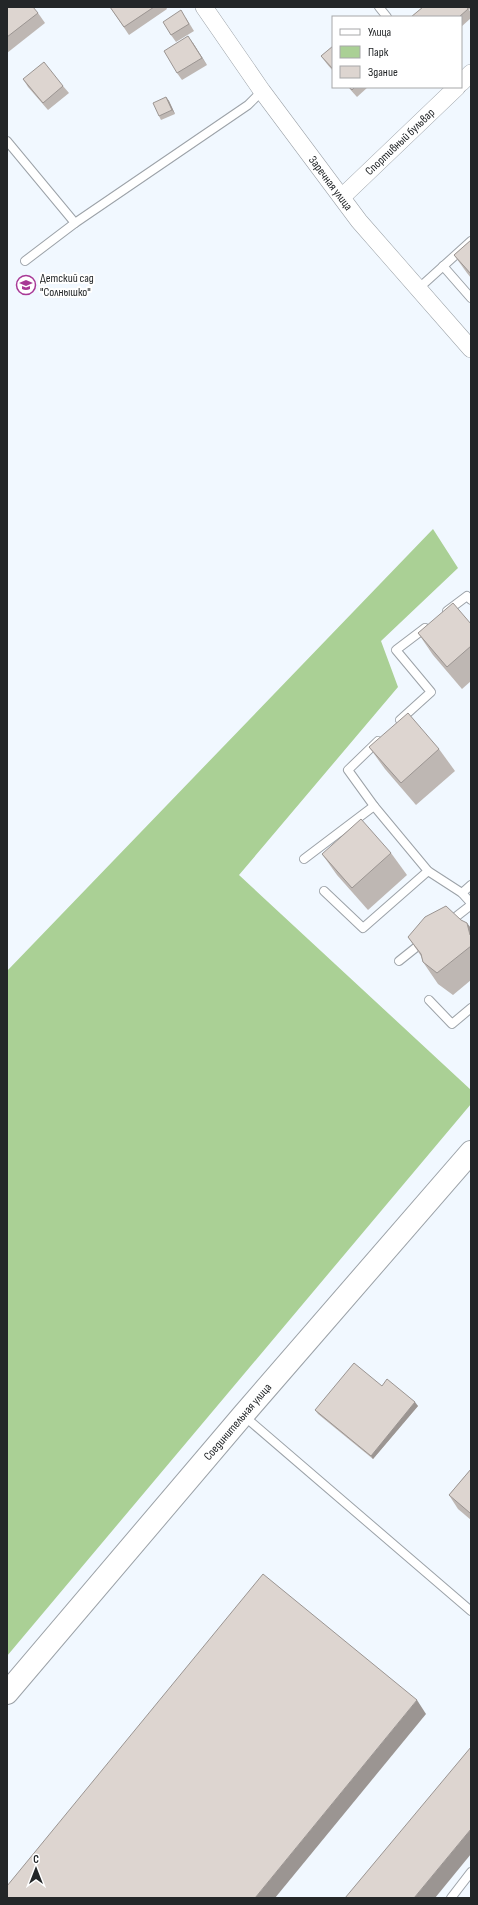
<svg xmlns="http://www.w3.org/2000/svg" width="478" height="1905" font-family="'Sofia Sans Condensed',sans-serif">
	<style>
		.green { fill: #aad095 }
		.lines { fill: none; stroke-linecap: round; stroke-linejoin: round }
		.lane-casing { stroke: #9ca2a8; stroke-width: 10 }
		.street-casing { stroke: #9ca2a8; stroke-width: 18 }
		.secondary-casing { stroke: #9ca2a8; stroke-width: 24 }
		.lane { stroke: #fff; stroke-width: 8 }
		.street { stroke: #fff; stroke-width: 17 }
		.secondary { stroke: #fff; stroke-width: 22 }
		.wall { fill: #beb7b3 }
		.shaded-wall { fill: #9b9592 }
		.building { fill: #ddd5d0; stroke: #9b9592 }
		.labels { text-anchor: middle; stroke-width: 4; stroke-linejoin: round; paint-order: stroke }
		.street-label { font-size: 12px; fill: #232628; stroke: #fff }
		.poi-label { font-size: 12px; fill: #232628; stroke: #fff; text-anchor: start }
	</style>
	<rect width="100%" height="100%" fill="#f1f8ff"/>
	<polygon class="green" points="433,529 458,568 381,641 398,687 239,875 471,1090 471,1104 7,1656 7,971"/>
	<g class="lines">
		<defs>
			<g id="lane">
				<polyline points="379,7 387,17"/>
				<polyline points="7,141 75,223 248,105 262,91"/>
				<polyline points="25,261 75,223"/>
				<polyline points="443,266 471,298"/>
				<polyline points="419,288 471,241"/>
				<polyline points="447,611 467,596 471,600"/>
				<polyline points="400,720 431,692 396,650 425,628"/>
				<polyline points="374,806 348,770 378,741"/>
				<polyline points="304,859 374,806 428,871 462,893 471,903"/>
				<polyline points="324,891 363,928 428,871"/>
				<polyline points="462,893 471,885"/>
				<polyline points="448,923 471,905"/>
				<polyline points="399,961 424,941"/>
				<polyline points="429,1000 452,1024 471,1008"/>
				<polyline points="244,1416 471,1611"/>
				<polyline points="451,1898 471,1872"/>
			</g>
			<g id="street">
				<path id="s1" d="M204 7 262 91 359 221 471 349"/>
				<polyline points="461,83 471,73"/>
				<path id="s2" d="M342 197 457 87"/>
			</g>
			<g id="secondary">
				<path id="s3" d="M7 1693 243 1415 471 1152"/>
			</g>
		</defs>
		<use href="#lane" class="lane-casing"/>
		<use href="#street" class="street-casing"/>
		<use href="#secondary" class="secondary-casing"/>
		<use href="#lane" class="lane"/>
		<use href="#street" class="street"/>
		<use href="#secondary" class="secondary"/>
	</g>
	<g class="wall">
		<polygon points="7,7 38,13 45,23 7,53"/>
		<polygon points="110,7 166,7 167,9 129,35"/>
		<polygon points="423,7 471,7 471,8 469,10 471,12 471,18 461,27 461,17 411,17"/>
		<polygon points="186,18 194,31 176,42 171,35"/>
		<polygon points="193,43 207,65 182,80 177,73"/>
		<polygon points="333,46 333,71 327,64 321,56"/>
		<polygon points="23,79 63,86 69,93 48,110 28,87"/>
		<polygon points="348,87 368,87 357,97"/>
		<polygon points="166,97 169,101 175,114 161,120 159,116"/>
		<polygon points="471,240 471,278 467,273 454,255"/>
		<polygon points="471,624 471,681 462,689 433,655 418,633"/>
		<polygon points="369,747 439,749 455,771 416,805 385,769"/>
		<polygon points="391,853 407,875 368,910 337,875 322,854"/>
		<polygon points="461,920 471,928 471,980 453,995 438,984 423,962 421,956 408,937"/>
		<polygon points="382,1386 418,1406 373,1459 318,1414 315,1410"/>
		<polygon points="471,1469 471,1520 458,1509 449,1495"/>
	</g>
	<g class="shaded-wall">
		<polygon points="188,36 193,43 207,65 202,58"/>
		<polygon points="166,97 169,101 175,114 172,110"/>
		<polygon points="467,923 471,928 471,936 470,935"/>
		<polygon points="415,1402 418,1406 373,1459 371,1456"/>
		<polygon points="417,1700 426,1714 275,1898 255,1898"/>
		<polygon points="471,1829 471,1854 435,1898 414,1898"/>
	</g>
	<g class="building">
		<polygon points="7,7 33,7 38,13 7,37"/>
		<polygon points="110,7 154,7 124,27"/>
		<polygon points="423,7 467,7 468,9 459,17 452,17 451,16 450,17 411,17"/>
		<polygon points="181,10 189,24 171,35 163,22"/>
		<polygon points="188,36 202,58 177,73 164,51"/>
		<polygon points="333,46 333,69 321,56"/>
		<polygon points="44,62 63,86 43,103 23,79"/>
		<polygon points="349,87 355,87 352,90"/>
		<polygon points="166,97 172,110 159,116 153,103"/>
		<polygon points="471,240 471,274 454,255"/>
		<polygon points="453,603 471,624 471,646 447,667 418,633"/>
		<polygon points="408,713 439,749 401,783 369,747"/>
		<polygon points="361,819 391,853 352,888 322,854"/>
		<polygon points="446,906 461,920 467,923 470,935 471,936 471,946 437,973 423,962 421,954 408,937 425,917"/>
		<polygon points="354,1363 382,1386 387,1379 415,1402 371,1456 315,1410"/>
		<polygon points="471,1469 471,1512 470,1513 449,1495"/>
		<polygon points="263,1574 417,1700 255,1898 7,1898 7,1886"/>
		<polygon points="471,1747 471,1829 414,1898 345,1898"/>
	</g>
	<defs>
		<symbol id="school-ring" viewBox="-11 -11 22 22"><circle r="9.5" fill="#fff" stroke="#a83996" stroke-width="1.5"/><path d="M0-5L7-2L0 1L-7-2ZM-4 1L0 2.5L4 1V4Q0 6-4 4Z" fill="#a83996"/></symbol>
	</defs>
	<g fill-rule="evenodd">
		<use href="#school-ring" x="15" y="274" width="22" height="22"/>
	</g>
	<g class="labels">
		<g class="street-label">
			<text dy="4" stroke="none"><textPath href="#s2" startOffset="80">Спортивный бульвар</textPath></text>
			<text dy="4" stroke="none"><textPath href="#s1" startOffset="217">Заречная улица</textPath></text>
			<text dy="4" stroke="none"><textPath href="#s3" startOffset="356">Соединительная улица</textPath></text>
		</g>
		<g class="poi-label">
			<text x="40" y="282">Детский сад<tspan x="40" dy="14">"Солнышко"</tspan></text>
		</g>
	</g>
	<rect width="478" height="1905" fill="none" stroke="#232628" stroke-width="16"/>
	<rect x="332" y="16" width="130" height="72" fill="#ffffff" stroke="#a7a8a9"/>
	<rect x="340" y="29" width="20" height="6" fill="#ffffff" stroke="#a7a8a9"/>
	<text x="368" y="36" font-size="12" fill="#232628">Улица</text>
	<rect x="340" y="46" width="20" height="12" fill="#aad095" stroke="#a7a8a9"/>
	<text x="368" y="56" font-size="12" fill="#232628">Парк</text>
	<rect x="340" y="66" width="20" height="12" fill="#ddd5d0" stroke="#a7a8a9"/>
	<text x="368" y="76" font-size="12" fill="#232628">Здание</text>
	<g transform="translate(36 1869)" stroke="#ffffff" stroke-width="3" paint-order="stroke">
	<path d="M0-3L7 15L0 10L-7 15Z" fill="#232628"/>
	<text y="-6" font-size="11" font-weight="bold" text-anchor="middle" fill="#232628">С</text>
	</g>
</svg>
